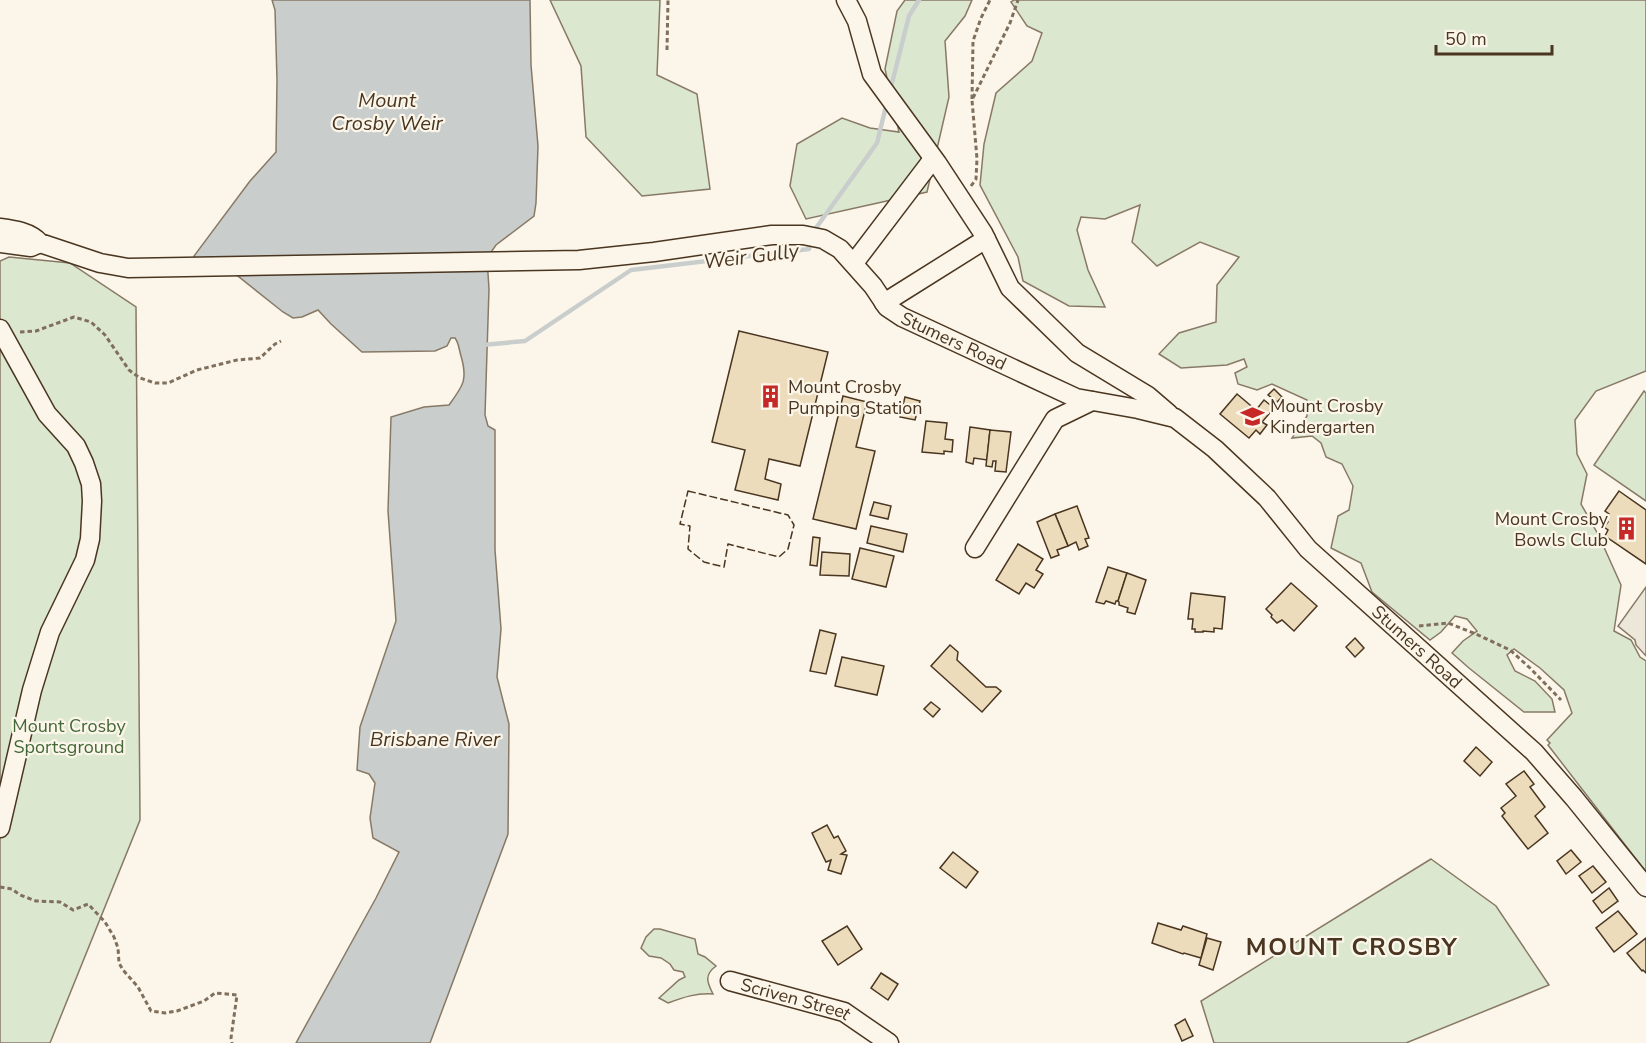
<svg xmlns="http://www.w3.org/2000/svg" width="1646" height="1043" font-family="'Nunito Sans',sans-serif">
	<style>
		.green { fill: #dce7d0; stroke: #887966; stroke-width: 1.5 }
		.parking { fill: #ede7d9; stroke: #887966; stroke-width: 1.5 }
		.water { fill: #c9cecd; stroke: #887966; stroke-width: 1.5 }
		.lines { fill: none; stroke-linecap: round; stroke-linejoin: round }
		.stream { stroke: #c9cecd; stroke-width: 4.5 }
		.building { fill: #ecdcbc; stroke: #4a3520; stroke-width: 1.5 }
		.minor-casing { stroke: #4a3520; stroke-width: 21 }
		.path { stroke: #7f6f5c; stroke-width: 3; stroke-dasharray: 4.5 3; stroke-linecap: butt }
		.minor { stroke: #fbf6e9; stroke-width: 18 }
		.fence { stroke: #4a3520; stroke-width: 1.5; stroke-dasharray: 8 3; stroke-linecap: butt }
		.labels { text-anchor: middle; stroke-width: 4.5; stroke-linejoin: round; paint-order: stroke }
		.street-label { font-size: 18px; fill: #4a3520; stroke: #fbf6e9 }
		.poi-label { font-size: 18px; fill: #4a3520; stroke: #fbf6e9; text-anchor: start }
		.park-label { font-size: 18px; fill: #436837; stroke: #fbf6e9 }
		.water-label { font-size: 20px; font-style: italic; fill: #4a3520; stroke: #fbf6e9 }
		.district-label { font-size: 24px; font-weight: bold; letter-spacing: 1.5px; fill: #4a3520; stroke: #fbf6e9 }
	</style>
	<rect width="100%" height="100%" fill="#fbf6e9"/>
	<g class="green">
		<polygon points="550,0 660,0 657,75 697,94 710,189 642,196 586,137 581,66"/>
		<polygon points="905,0 972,0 965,16 945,41 949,97 927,192 806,219 790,186 797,144 842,118 870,128 899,132 885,69 897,11"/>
		<polygon points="1014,0 1646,0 1646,371 1596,391 1575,420 1577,454 1587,474 1581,504 1599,536 1621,585 1614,631 1631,640 1640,657 1646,661 1646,872 1548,745 1550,743 1547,740 1572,713 1564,690 1540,668 1514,649 1507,655 1515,671 1535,681 1552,699 1555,712 1524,712 1469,668 1452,653 1463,641 1477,631 1467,619 1455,616 1441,632 1430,640 1372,592 1361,563 1331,548 1338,516 1349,510 1353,486 1342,464 1326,457 1321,443 1312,436 1292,438 1307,416 1307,400 1272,384 1257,390 1238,384 1235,373 1247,367 1244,359 1227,365 1181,368 1159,354 1179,333 1216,322 1217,285 1239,257 1200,242 1157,266 1132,242 1140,205 1105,219 1081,217 1077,230 1088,270 1105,307 1069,306 1023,281 1018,257 980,185 984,144 996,93 1032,61 1042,33 1027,26 1011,2"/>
		<polygon points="9,257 70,263 136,307 140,820 50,1043 0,1043 0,261"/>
		<polygon points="1644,391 1646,393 1646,501 1594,465"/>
		<polygon points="1431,859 1496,906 1549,985 1406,1043 1214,1043 1201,1001"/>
		<path d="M654 929H660L695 939 698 954 705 957 716 966C704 975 707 982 713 994 696 993 684 997 668 1003L659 998 679 980 685 977 683 972 674 970 670 964 661 958 649 956 641 948 646 937Z"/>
	</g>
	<polygon class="parking" points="1646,587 1646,656 1636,645 1635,640 1618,626"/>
	<path class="water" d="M272 0H530L531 65 538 146 536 203 534 216 496 245 487 258 489 289 485 415 488 426 495 430V550L501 629 497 677 509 724 508 834 430 1043H296L376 898 399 852 373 838 370 818 375 783 369 774 357 770 360 727 396 621 388 511 391 417 424 407 449 405C463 386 468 380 461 356 459 350 459 343 455 338H451L447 346 435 351 362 352 331 324 318 310 302 317 293 318 283 312 234 273 197 263 194 256 250 181 276 152 277 80 275 10Z"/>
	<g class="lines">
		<g class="stream">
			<polyline points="890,91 909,16 919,0"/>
			<polyline points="814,234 816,228 877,143 887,102"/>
			<polyline points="482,345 525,341 631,270 809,249 811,242"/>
		</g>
	</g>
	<g class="building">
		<polygon points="739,331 828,352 800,466 769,459 765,479 781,484 778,500 735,490 745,450 712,442"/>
		<polygon points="1274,389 1282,397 1277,402 1268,395"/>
		<polygon points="1237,394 1256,410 1264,400 1274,408 1262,422 1267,425 1260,434 1256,430 1249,438 1220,414"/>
		<polygon points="843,396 867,402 856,447 875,451 856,529 813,519"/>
		<polygon points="905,397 920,401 915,420 900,417"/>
		<polygon points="926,421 947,423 945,439 953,440 952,452 944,451 944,454 922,452"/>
		<polygon points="970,427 990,430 987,460 974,458 973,464 966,462"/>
		<polygon points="990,430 1011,432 1006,472 995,471 996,461 993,461 992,467 986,466"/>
		<polygon points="1619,491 1646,510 1646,564 1605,536 1608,530 1604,527 1608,522 1605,520 1609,514 1605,511"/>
		<polygon points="874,502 891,506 888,519 870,515"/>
		<polygon points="1077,506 1089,538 1085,539 1088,546 1079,550 1076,542 1068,546 1055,514"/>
		<polygon points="1055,514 1068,546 1057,550 1059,555 1051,558 1037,522"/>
		<polygon points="871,526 907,534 903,552 867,543"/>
		<polygon points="813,537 820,538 817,566 810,565"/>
		<polygon points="1018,544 1043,559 1036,570 1043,574 1034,588 1026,583 1019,594 996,580"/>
		<polygon points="860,548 894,556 886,587 852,579"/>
		<polygon points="822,552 850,554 849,576 820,575"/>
		<polygon points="1108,567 1127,573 1118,601 1116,601 1115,604 1106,601 1104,604 1096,602"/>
		<polygon points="1127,573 1146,580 1135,614 1127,612 1128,608 1119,605 1119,602 1118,601"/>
		<polygon points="1291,583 1317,606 1294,631 1282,620 1277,623 1271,617 1272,615 1266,609"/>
		<polygon points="1191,593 1225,597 1222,629 1214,628 1214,632 1203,631 1203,632 1195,632 1195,629 1192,629 1193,619 1188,619"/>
		<polygon points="820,630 836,634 826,674 810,671"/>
		<polygon points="1355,638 1364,648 1355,657 1346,647"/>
		<polygon points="950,645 958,652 957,660 986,687 996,687 1001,691 982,712 931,666"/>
		<polygon points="842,657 884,666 877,695 835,686"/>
		<polygon points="931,702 940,709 933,717 924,709"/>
		<polygon points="1476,747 1492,762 1480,776 1464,761"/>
		<polygon points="1524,771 1534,784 1530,787 1545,807 1535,816 1548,833 1528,849 1502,816 1505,813 1501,808 1516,796 1506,784"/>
		<polygon points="827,825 834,838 838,836 846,851 841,854 847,855 841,874 828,870 831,860 826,862 812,833"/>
		<polygon points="1571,850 1581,862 1566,874 1557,861"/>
		<polygon points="953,852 978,872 966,888 940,868"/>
		<polygon points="1593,866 1606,882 1592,893 1579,876"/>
		<polygon points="1609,888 1618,901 1602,913 1593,901"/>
		<polygon points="1618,911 1637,934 1614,952 1596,928"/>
		<polygon points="1158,923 1181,930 1183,926 1207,934 1201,958 1184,953 1183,954 1152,943"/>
		<polygon points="847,926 862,949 838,965 822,941"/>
		<polygon points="1207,938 1221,942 1213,970 1199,965"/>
		<polygon points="1646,938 1646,973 1643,970 1642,971 1627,953"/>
		<polygon points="881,973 898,984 888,1000 871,988"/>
		<polygon points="1185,1019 1193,1036 1182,1041 1175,1025"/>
	</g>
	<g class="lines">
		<defs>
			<g id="minor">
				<polyline points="846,0 857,21 872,74 937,163 983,233 1010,288 1077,353 1148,396 1169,414"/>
				<path id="s1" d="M0 228C15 230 30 232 40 243L100 263 128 268 579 260 654 252 772 235H803L823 239 840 249 873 286 887 307 902 317 1076 398 1138 409 1175 418 1215 449 1267 498 1308 549 1534 752 1574 798 1646 887"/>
				<polyline points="0,243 31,247 40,243"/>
				<polyline points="854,263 933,159"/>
				<polyline points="884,303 986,239"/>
				<polyline points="0,329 47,414 76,446 84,463 91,484 92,501 90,539 85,560 50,632 32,690 0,828"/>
				<polyline points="975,548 1055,419 1092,401"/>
				<path id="s2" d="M730 981 844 1012 889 1043"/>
			</g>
		</defs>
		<use href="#minor" class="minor-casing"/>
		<g class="path">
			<polyline points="667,50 668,0"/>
			<polyline points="972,99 973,41 981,18 990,0"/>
			<polyline points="971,186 976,179 977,159 972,100 1010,23 1018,0"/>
			<polyline points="20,332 36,331 74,317 91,322 105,335 129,370 140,378 155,383 168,383 197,370 237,360 260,358 275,344 281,341"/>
			<polyline points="1419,626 1448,623 1476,634 1510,650 1530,668 1561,700"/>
			<polyline points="0,887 12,889 20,895 36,901 60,902 73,910 88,904 105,922 114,937 118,948 119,963 123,970 138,987 151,1011 165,1013 177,1011 204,1001 215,993 237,995 231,1038 232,1043"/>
		</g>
		<use href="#minor" class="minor"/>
		<polygon class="fence" points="688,491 788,515 794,525 788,549 779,557 728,544 724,567 704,562 688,549 690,526 680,524"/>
	</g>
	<defs>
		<symbol id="building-bare" viewBox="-9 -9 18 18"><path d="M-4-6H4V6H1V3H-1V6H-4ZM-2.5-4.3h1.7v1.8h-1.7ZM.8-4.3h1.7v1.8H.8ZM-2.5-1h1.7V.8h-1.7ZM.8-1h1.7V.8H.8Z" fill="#c62828" stroke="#fbf6e9" stroke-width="2.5" paint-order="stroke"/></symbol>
		<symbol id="school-bare" viewBox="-9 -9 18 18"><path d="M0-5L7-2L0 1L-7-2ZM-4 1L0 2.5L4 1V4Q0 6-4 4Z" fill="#c62828" stroke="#fbf6e9" stroke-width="2.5" paint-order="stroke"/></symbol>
	</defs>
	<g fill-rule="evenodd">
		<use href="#building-bare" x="754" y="380" width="33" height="33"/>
		<use href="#school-bare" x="1236" y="400" width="33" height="33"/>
		<use href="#building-bare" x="1610" y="512" width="33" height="33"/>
	</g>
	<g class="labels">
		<g class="street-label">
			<text dy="6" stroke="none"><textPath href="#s1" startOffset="1002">Stumers Road</textPath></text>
			<text dy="6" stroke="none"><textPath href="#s1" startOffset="1572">Stumers Road</textPath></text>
			<text dy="6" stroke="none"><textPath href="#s2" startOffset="68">Scriven Street</textPath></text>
		</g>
		<g class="poi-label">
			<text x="788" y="393">Mount Crosby<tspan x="788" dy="21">Pumping Station</tspan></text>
			<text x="1270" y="412">Mount Crosby<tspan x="1270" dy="21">Kindergarten</tspan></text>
			<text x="1608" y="525" text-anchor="end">Mount Crosby<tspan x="1608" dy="21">Bowls Club</tspan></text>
		</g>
		<g class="park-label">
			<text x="69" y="732">Mount Crosby<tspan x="69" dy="21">Sportsground</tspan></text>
		</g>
		<g class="water-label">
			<text x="387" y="107">Mount<tspan x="387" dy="23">Crosby Weir</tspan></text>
			<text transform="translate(751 256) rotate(-7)" y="7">Weir Gully</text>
			<text x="435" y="746">Brisbane River</text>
		</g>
		<g class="district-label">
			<text x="1352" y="955">MOUNT CROSBY</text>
		</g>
	</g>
	<path d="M1436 45v9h116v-9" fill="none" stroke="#4a3520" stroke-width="3"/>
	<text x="1445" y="45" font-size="18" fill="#4a3520" stroke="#fbf6e9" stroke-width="4.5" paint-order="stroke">50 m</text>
</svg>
